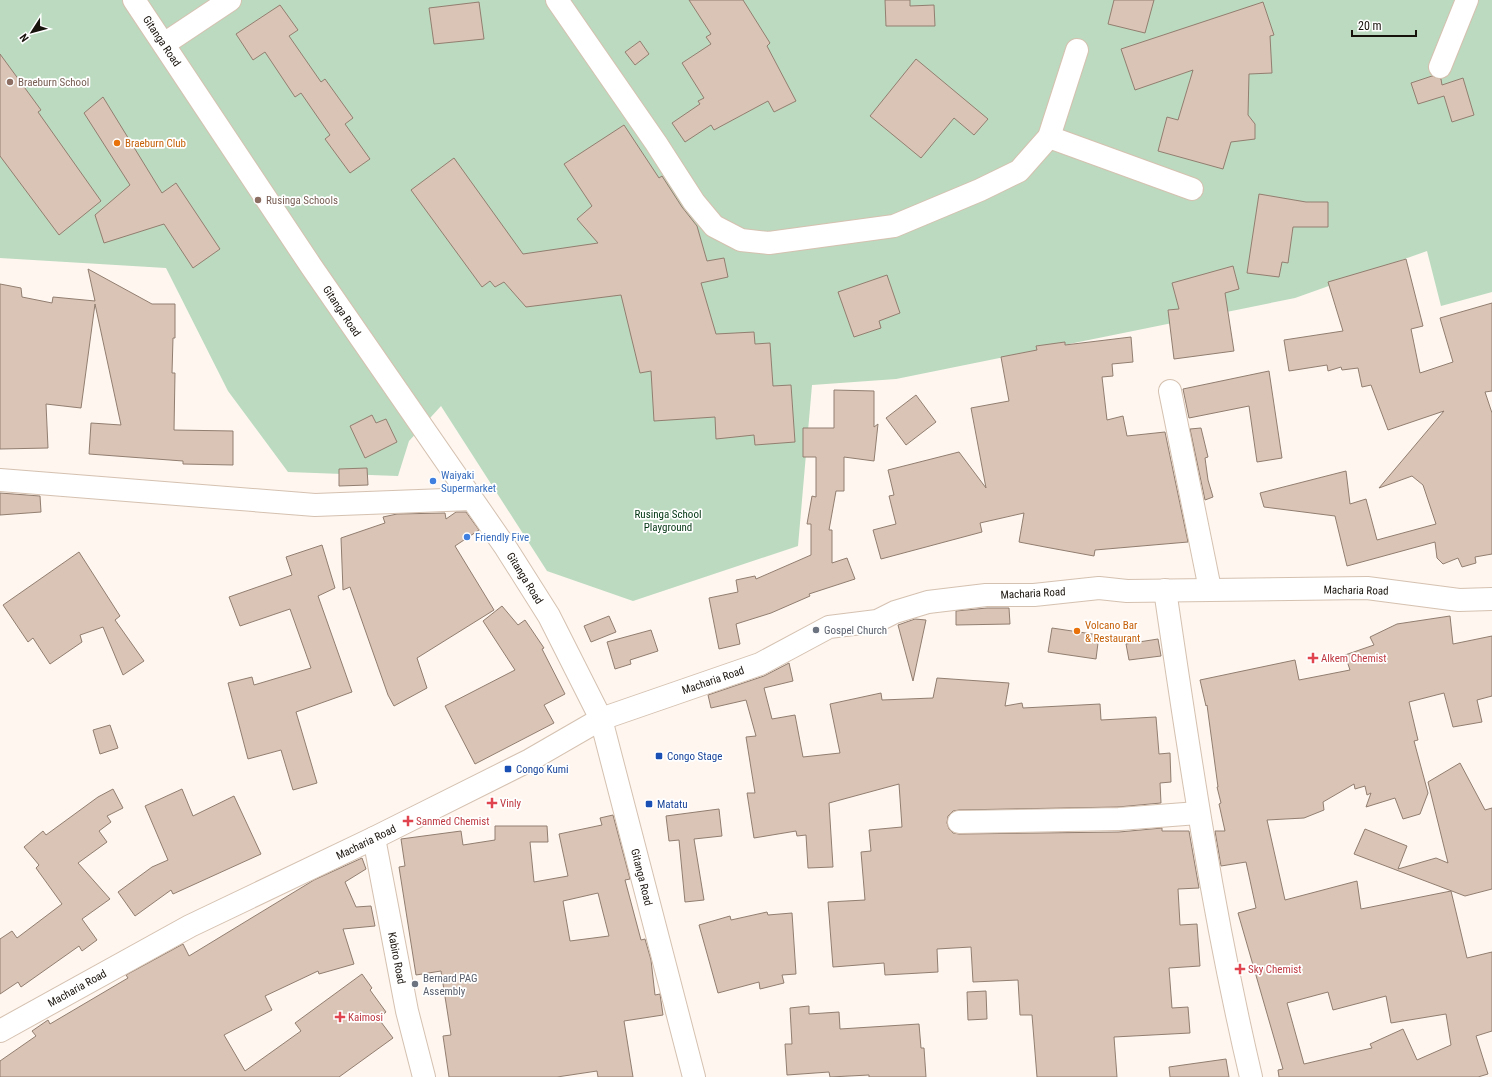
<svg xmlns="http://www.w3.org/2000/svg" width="1492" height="1077" font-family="'Roboto Condensed',sans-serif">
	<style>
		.green { fill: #bbdabf }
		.building { fill: #dac4b5; stroke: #927e70; fill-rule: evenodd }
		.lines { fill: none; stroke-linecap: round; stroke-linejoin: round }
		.street-casing { stroke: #d5c1b0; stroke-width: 24 }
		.secondary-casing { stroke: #d5c1b0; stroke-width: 24 }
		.street { stroke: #fff; stroke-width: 22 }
		.secondary { stroke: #fff; stroke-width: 22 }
		.education-dot { fill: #8d6e63; stroke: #fff; stroke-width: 1.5 }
		.food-dot { fill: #e8710a; stroke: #fff; stroke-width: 1.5 }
		.shop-dot { fill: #3f7fe0; stroke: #fff; stroke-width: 1.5 }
		.worship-dot { fill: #6b7280; stroke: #fff; stroke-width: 1.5 }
		.health-dot { fill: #e0444e; stroke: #fff; stroke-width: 1.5 }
		.transit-dot { fill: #1a4fb4; stroke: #fff; stroke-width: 1.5 }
		.labels { text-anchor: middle; stroke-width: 3.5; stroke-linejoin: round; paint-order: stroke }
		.street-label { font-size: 11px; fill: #18120c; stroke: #fff }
		.education-label { font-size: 11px; fill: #785e54; stroke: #fff; text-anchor: start }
		.food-label { font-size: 11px; fill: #c56008; stroke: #fff; text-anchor: start }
		.shop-label { font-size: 11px; fill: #366cbe; stroke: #fff; text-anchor: start }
		.park-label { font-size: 11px; fill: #013512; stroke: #fff }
		.worship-label { font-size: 11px; fill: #5b616d; stroke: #fff; text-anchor: start }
		.health-label { font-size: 11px; fill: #be3a42; stroke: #fff; text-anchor: start }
		.transit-label { font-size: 11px; fill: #164399; stroke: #fff; text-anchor: start }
	</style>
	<rect width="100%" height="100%" fill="#fef6ef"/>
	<polygon class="green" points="0,0 1492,0 1492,292 1441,306 1427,251 1295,298 896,379 812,385 798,546 633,601 547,571 441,406 409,441 398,476 288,472 228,391 166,268 0,258"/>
	<g class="building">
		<polygon points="689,0 743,0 770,43 767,46 796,101 774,112 768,101 714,130 711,125 685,142 672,123 700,104 698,101 704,98 682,63 711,44 706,37 711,34"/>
		<polygon points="885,0 910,0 910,6 934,5 935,26 886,26"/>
		<polygon points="1114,0 1154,0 1145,33 1108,24"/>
		<polygon points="479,2 484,39 434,44 429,8"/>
		<polygon points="1263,2 1274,35 1270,36 1272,73 1249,74 1248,115 1255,124 1255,139 1231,142 1223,169 1158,151 1167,117 1178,120 1193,70 1135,90 1121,49"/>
		<polygon points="280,5 298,30 289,36 321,82 325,79 353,118 345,124 370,159 350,173 325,139 330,135 301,93 295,97 265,52 253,60 236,34"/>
		<polygon points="640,41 649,54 635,65 625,52"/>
		<polygon points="0,54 41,110 38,112 101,201 59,235 0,156"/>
		<polygon points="916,59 988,119 974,135 954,118 921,158 870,116"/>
		<polygon points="1432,76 1441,79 1442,85 1463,78 1474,115 1452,122 1444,96 1418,104 1411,83"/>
		<polygon points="103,97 162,193 176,183 220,249 193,268 164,224 104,243 95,215 130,185 84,113"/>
		<polygon points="624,125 659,178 662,176 682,207 697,226 707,261 724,258 728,277 701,283 716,334 754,332 755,344 770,343 773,386 791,385 795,442 755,445 754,435 716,439 715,417 654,421 651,371 640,373 621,295 526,307 504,282 495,287 490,281 482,287 411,190 454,158 523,254 598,243 577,219 592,206 564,164"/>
		<polygon points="1259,194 1306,202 1328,202 1328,227 1293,227 1288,263 1282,262 1279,277 1247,273"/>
		<polygon points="1406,259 1423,326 1411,329 1420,373 1453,362 1440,318 1492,303 1492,391 1485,392 1492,413 1492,554 1475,557 1476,563 1462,567 1458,558 1443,564 1437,558 1435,542 1347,566 1335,516 1264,507 1260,493 1346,471 1350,504 1366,499 1377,540 1436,524 1423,485 1412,476 1379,488 1444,411 1388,430 1371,385 1362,387 1358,368 1342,370 1341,367 1328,371 1327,365 1289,371 1284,340 1343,331 1328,282"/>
		<polygon points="1233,266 1239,289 1225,293 1234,351 1174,359 1168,310 1179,309 1172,283"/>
		<polygon points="88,269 152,304 175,304 175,338 173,338 172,373 175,373 174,430 233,431 233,465 183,464 183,461 89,454 91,423 121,425 95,304 81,408 46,404 48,448 0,449 0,284 21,288 22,297 52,303 53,297 95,301"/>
		<polygon points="887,275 900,313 879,321 881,328 854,337 838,292"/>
		<polygon points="1131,337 1133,362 1112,364 1113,376 1102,377 1107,420 1123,416 1127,436 1165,432 1188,542 1095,550 1094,556 1045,547 1019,542 1024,513 980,523 982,532 881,559 873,530 896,524 889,496 894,495 888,470 959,452 986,488 971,408 1009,401 1001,357 1037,350 1036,346 1065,342 1065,345"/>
		<polygon points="1269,371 1282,458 1257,462 1249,406 1189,418 1183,389"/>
		<polygon points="834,390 874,391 874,427 878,424 874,461 844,457 844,491 836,491 829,530 832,530 832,563 847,558 855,579 809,594 810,596 771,613 736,624 740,644 719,649 709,598 738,592 736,580 755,576 756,579 811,555 811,524 807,524 812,496 816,497 816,457 803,457 803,428 834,428"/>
		<polygon points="916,395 936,422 906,445 886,418"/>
		<polygon points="372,415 376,423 386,419 397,442 365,458 350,426"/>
		<polygon points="1201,428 1208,457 1205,458 1208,480 1213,497 1205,500 1190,429"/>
		<polygon points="367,468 368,485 339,486 339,469"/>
		<polygon points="0,493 40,496 41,512 0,515"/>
		<polygon points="456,512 466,512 479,530 455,546 494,610 417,658 427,688 394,706 388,695 350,587 343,590 341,538 385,523 383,517 397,514 445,513 446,519"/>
		<polygon points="322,545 335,588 318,596 352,692 296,712 317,783 293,790 281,750 248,759 228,683 252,677 254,685 311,668 290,609 240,626 229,597 292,575 286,557"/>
		<polygon points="79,552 120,616 115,620 144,661 123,675 103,627 80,635 82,642 50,664 33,638 28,642 3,605"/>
		<polygon points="502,606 518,625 525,620 544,648 542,649 565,694 544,705 554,723 475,764 445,706 515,670 483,621"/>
		<polygon points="987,608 1009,608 1010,624 956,625 956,611"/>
		<polygon points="609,616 616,632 591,642 584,626"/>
		<path d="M1450 616 1453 644 1492 636V696L1477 700 1482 722 1453 727 1444 693 1409 702 1418 740 1414 741 1428 793 1420 814 1403 819 1395 798 1366 807 1371 793 1367 795 1365 786 1355 789 1354 784 1323 802 1324 810 1304 818 1267 820 1285 900 1357 881 1361 909 1451 891 1467 958 1492 952V1031L1476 1036 1488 1074 1478 1077H1279L1278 1070 1283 1069 1238 913 1256 908 1246 862 1221 866 1215 831H1225L1219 804 1221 803 1217 787H1218L1207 705 1206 706 1200 680 1295 660 1299 680 1350 670 1345 655 1374 645 1370 637 1397 624ZM1328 992 1333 1010 1386 996 1391 1023 1446 1014 1451 1045 1417 1060 1403 1029 1370 1044 1372 1048 1304 1064 1287 1003Z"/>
		<polygon points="915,619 926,620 913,681 898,625"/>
		<polygon points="1052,628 1099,635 1096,659 1048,652"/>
		<polygon points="651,630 658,651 630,660 631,664 615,669 607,642"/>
		<polygon points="1158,639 1161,656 1129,660 1126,644"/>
		<polygon points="789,663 793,681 764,688 772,719 795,715 803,757 840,753 830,704 881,693 882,700 933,698 937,678 1009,683 1005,706 1022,703 1023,708 1100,704 1101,720 1156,717 1159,754 1170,753 1171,782 1160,783 1161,803 1118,807 959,810 953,811 948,816 947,823 949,829 953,833 959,834 1119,832 1162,828 1162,831 1189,831 1199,888 1178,889 1180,925 1197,924 1200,966 1169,968 1172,1008 1188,1007 1190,1033 1114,1037 1117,1077 1037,1077 1032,1015 1020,1015 1018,980 973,982 971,947 937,949 938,972 885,975 884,963 833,967 828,902 865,900 861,852 871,851 869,830 902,827 899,784 829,803 833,867 808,868 806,835 797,836 796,831 754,838 747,793 755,793 746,737 756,736 746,700 711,708 708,695 764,676"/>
		<polygon points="110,725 118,748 100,754 93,730"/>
		<polygon points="1460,763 1485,810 1492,808 1492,889 1465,896 1354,854 1365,829 1407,846 1398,869 1436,858 1448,863 1428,782"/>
		<polygon points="113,789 123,808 107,816 111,822 99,831 107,842 78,863 110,899 82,919 97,940 82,951 79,946 21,987 18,982 0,994 0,939 12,931 17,938 62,904 36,868 39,865 24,847 43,831 46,835 98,797"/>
		<polygon points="182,789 193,816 234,796 261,854 173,894 171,890 135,916 118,892 152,867 168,860 145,806"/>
		<polygon points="719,809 722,836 694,839 704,900 685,902 679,840 669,841 666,816"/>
		<path d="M613 815 630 879 625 880 641 940 645 939 651 960 655 995 660 994 663 1015 624 1021 633 1077H598L597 1071 557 1077H449L443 1036 451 1035 441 971 416 975 399 867 405 866 401 839 461 831 463 845 495 840V826H547L548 842H530L534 882 568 876 559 834 602 825 600 818ZM598 893 609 936 570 941 563 901Z"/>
		<polygon points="362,858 366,869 345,882 356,907 371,906 375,926 343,929 354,964 319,974 318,971 265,996 272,1010 224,1035 245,1071 301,1031 295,1023 362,974 372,988 370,990 386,1012 378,1018 393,1038 339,1077 0,1077 0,1061 36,1036 32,1031 48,1020 50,1024 128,978 126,975 183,944 189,956 314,880"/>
		<polygon points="767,912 768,915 792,913 796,974 782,975 784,983 760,989 759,982 718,993 699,925 730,916 731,920"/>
		<polygon points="986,991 987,1019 968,1020 967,992"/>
		<polygon points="809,1006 809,1014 839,1012 840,1029 919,1024 921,1048 924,1048 926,1077 869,1077 869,1075 830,1077 829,1072 787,1075 785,1044 792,1044 790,1008"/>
		<polygon points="1226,1059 1229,1077 1170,1077 1169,1067"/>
	</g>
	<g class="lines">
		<defs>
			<g id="street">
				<polyline points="557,0 656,143 694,202 714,226 741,240 769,243 894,226 980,190 1019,171 1049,137 1077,50"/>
				<polyline points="164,44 230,0"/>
				<polyline points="1440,67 1467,0"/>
				<polyline points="1049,137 1192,189"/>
				<polyline points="1170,391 1210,589"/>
				<polyline points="0,480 315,505 471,499"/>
				<path d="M1165 590C1189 754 1213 916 1251 1077"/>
				<polyline points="959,822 1119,819 1198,813"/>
				<polyline points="374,838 407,1011 424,1077"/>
				<polyline points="0,1031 190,926 374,838 530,760 601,719 760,664 829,627 877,621 895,612 928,602 986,595 1034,595 1099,588 1127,591 1367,588 1459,600 1492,599"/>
			</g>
			<polyline id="secondary" points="134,0 311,266 506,548 549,616 601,719 694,1077"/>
		</defs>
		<use href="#street" class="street-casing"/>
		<use href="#secondary" class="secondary-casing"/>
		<use href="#street" class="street"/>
		<use href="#secondary" class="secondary"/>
	</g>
	<g class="education-dot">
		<circle cx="10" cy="82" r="4"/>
		<circle cx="258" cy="200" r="4"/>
	</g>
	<g class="food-dot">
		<circle cx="117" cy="143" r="4"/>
		<circle cx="1077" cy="631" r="4"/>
	</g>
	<g class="shop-dot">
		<circle cx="433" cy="481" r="4"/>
		<circle cx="467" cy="537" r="4"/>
	</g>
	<g class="worship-dot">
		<circle cx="816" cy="630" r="4"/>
		<circle cx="415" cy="984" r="4"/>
	</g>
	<g class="health-dot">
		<path d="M1311 652h4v4h4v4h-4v4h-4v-4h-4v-4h4z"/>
		<path d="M490 797h4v4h4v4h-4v4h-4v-4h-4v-4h4z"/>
		<path d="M406 815h4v4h4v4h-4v4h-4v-4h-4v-4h4z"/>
		<path d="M1238 963h4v4h4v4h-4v4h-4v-4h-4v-4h4z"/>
		<path d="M338 1011h4v4h4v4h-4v4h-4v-4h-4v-4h4z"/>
	</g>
	<g class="transit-dot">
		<rect x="655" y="752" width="8" height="8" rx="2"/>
		<rect x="504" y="765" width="8" height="8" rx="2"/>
		<rect x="645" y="800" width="8" height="8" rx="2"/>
	</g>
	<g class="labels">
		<g class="street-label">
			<text transform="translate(162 41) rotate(56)" y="4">Gitanga Road</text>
			<text transform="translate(342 311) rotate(56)" y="4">Gitanga Road</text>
			<text transform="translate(525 578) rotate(58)" y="4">Gitanga Road</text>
			<text transform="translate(1356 590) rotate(1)" y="4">Macharia Road</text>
			<text transform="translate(1033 593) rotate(-3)" y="4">Macharia Road</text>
			<text transform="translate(713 680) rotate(-19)" y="4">Macharia Road</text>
			<text transform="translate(366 842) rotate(-26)" y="4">Macharia Road</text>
			<text transform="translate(642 877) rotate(76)" y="4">Gitanga Road</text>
			<text transform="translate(397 958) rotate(79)" y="4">Kabiro Road</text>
			<text transform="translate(77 988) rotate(-29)" y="4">Macharia Road</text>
		</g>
		<g class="education-label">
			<text x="18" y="86">Braeburn School</text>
			<text x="266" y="204">Rusinga Schools</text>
		</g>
		<g class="food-label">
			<text x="125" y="147">Braeburn Club</text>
			<text x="1085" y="629">Volcano Bar<tspan x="1085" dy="13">&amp; Restaurant</tspan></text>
		</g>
		<g class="shop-label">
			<text x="441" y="479">Waiyaki<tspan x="441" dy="13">Supermarket</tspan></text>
			<text x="475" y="541">Friendly Five</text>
		</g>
		<g class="park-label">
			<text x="668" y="518">Rusinga School<tspan x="668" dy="13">Playground</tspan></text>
		</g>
		<g class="worship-label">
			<text x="824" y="634">Gospel Church</text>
			<text x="423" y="982">Bernard PAG<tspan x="423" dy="13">Assembly</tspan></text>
		</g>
		<g class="health-label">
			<text x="1321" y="662">Alkem Chemist</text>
			<text x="500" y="807">Vinly</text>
			<text x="416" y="825">Sanmed Chemist</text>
			<text x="1248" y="973">Sky Chemist</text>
			<text x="348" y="1021">Kaimosi</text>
		</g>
		<g class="transit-label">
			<text x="667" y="760">Congo Stage</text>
			<text x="516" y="773">Congo Kumi</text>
			<text x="657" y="808">Matatu</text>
		</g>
	</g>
	<g transform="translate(32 32) rotate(234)" stroke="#ffffff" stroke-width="3" paint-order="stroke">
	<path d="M0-3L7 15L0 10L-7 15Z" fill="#18120c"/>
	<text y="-6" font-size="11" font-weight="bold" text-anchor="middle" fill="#18120c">N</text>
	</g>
	<path d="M1352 30v6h64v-6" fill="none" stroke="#18120c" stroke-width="2"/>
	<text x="1358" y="30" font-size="12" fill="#18120c" stroke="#ffffff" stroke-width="3" paint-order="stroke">20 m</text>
</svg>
